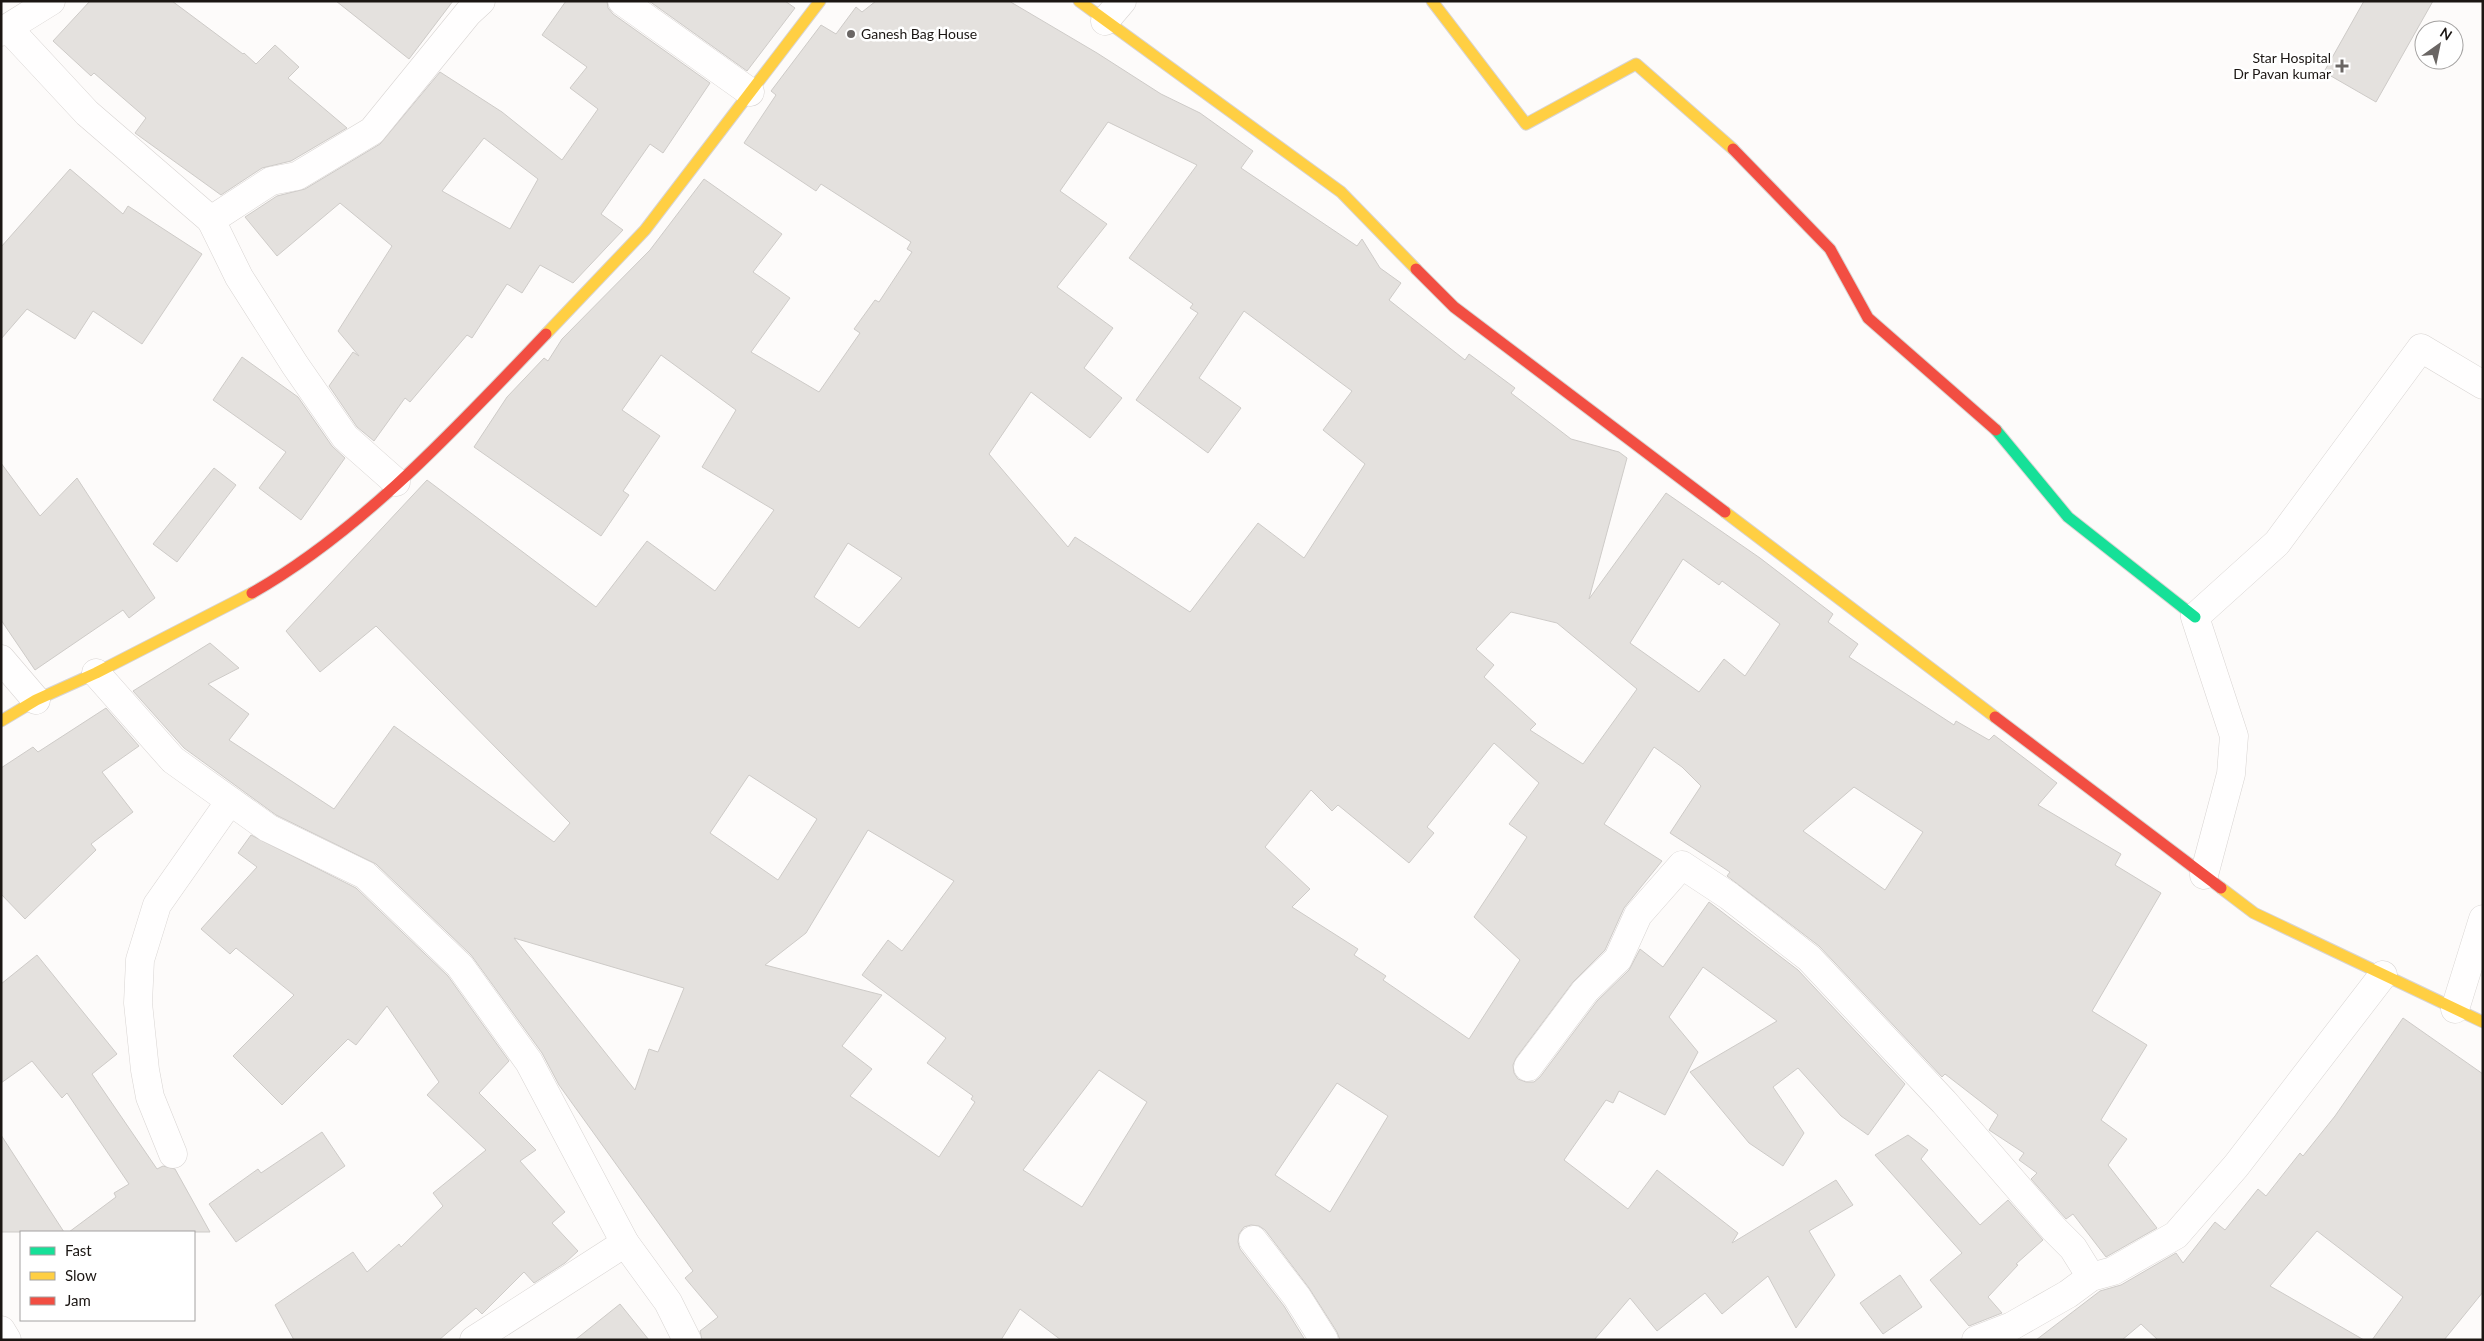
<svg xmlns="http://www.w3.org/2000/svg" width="2484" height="1341" font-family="Lato,sans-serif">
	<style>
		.building { fill: #e4e1de; stroke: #cecbc8; fill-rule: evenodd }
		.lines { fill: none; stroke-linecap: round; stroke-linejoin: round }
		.street-casing { stroke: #d8d4d2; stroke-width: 29 }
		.fast-casing { stroke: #d8d4d2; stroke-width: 13 }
		.slow-casing { stroke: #d8d4d2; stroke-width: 13 }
		.jam-casing { stroke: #d8d4d2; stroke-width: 13 }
		.street { stroke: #fffefe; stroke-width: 28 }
		.fast { stroke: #16e098; stroke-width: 11 }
		.slow { stroke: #ffcf43; stroke-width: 11 }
		.jam { stroke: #f24e42; stroke-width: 11 }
		.poi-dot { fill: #6a6664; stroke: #fff; stroke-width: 2 }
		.labels { text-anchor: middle; stroke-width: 5; stroke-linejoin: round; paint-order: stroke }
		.poi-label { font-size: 14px; fill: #1b1613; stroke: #fff; text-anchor: start }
	</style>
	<rect width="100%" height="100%" fill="#fdfbfa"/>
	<g class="building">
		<polygon points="90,1 172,1 243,54 244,53 256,64 275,45 299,67 288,78 347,128 291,161 262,168 221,195 135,133 146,118 94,73 91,76 53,41"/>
		<polygon points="336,1 453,1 409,59"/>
		<path d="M566 1H607L608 8 613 14 710 83 663 153 650 144 601 214 623 230 573 283 540 265 522 293 507 284 472 338 467 335 410 402 405 398 374 441 357 427 329 386 353 352 359 356 338 331 392 246 340 203 277 256 245 217 277 196 305 189 380 144 440 72 502 112 562 160 598 109 570 88 587 67 542 35ZM484 138 538 179 510 229 442 191Z"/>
		<polygon points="649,1 785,1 795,8 747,71"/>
		<path d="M876 1H1009L1097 53 1161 94 1200 113 1253 151 1241 168 1357 246 1362 239 1380 268 1401 283 1389 300 1465 360 1469 354 1515 388 1511 393 1571 439 1619 452 1627 458 1589 599 1666 493 1760 558 1833 614 1828 622 1858 644 1849 657 1954 725 1956 721 1989 740 1994 735 2057 783 2038 805 2121 854 2115 865 2161 893 2092 1011 2147 1045 2101 1120 2127 1139 2108 1165 2157 1228 2106 1257 2073 1214 2066 1219 2031 1179 2037 1173 2019 1160 2024 1153 1989 1130 1998 1115 1945 1074 1942 1077 1819 946 1727 876 1730 872 1670 833 1701 786 1682 767 1654 747 1604 824 1662 861 1624 908 1605 950 1573 982 1516 1058 1513 1065 1514 1073 1518 1079 1526 1082H1534L1540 1077 1597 1001 1629 970 1640 949 1663 967 1709 902 1798 970 1905 1084 1868 1135 1841 1116 1798 1068 1773 1087 1804 1133 1783 1166 1749 1143 1690 1072 1777 1021 1703 967 1669 1017 1698 1052 1665 1115 1619 1091 1613 1103 1606 1100 1564 1160 1628 1209 1657 1170 1738 1233 1732 1243 1836 1180 1853 1205 1809 1231 1835 1275 1796 1328 1768 1276 1722 1314 1705 1293 1657 1331 1630 1298 1594 1340H1340L1337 1332 1309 1288 1265 1230 1259 1226 1251 1225 1244 1227 1239 1234 1238 1242 1240 1249 1284 1306 1305 1340H1061L1020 1309 1001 1340H702L700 1331 718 1317 685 1278 693 1271 559 1085 542 1053 471 955 376 864 276 815 184 748 133 691 210 643 239 668 208 684 249 714 229 740 334 809 394 726 554 842 570 823 376 626 320 672 286 631 427 480 596 607 647 541 715 591 774 510 702 467 736 410 661 355 622 410 660 436 623 491 629 495 601 536 474 447 507 397 544 358 548 361 562 339 650 250 704 179 782 234 753 272 790 298 751 352 819 392 860 333 854 329 875 300 879 302 912 252 907 249 911 242 821 184 816 191 744 143 776 95 771 91 821 25 836 34 856 7 862 12ZM1108 122 1197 165 1129 258 1193 304 1190 308 1198 313 1136 400 1208 453 1241 408 1199 378 1244 311 1352 391 1323 430 1365 464 1304 558 1258 523 1190 612 1075 537 1068 547 989 454 1031 392 1090 438 1122 398 1084 368 1113 328 1057 287 1107 224 1060 191ZM848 543 902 578 859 628 814 597ZM1683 559 1719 585 1722 581 1780 624 1745 676 1724 659 1699 692 1630 643ZM1511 612 1557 623 1637 689 1583 764 1530 730 1536 724 1484 677 1494 665 1476 649ZM1494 743 1539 783 1509 824 1527 837 1474 917 1520 960 1469 1039 1383 980 1386 976 1354 955 1358 949 1292 907 1310 889 1265 847 1311 790 1332 811 1338 805 1409 863 1434 833 1427 827ZM749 775 817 819 778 880 710 833ZM1854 787 1923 832 1885 890 1803 831ZM868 830 954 881 902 951 888 940 862 975 946 1038 927 1063 973 1096 971 1099 975 1102 939 1157 850 1096 872 1069 842 1046 882 995 765 965 806 933ZM514 938 684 988 658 1052 649 1049 635 1090ZM1099 1070 1147 1102 1082 1207 1023 1170ZM1337 1083 1388 1116 1330 1212 1275 1175Z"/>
		<polygon points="2364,1 2433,1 2376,102 2324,72"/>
		<polygon points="70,169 123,214 128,206 202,254 142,344 93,311 75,339 27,309 1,339 1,247"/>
		<polygon points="242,357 298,397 332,446 345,458 301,520 259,488 286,452 213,400"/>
		<polygon points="1,463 40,516 77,478 155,598 129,618 123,610 35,670 1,620"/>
		<polygon points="214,468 236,485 177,562 153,544"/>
		<polygon points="106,708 139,746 102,772 133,812 91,844 96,850 25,919 1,894 1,768 33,747 38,752"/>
		<polygon points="251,835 356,888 448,976 509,1061 479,1093 536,1150 520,1161 565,1212 552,1223 578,1251 565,1263 534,1283 524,1272 482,1314 476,1308 439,1340 294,1340 275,1305 353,1252 367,1272 399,1244 401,1247 443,1206 433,1193 486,1150 427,1095 439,1082 387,1006 356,1045 348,1039 282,1105 233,1056 294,995 236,948 230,954 201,929 257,867 238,853"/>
		<polygon points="37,955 117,1054 92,1074 157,1169 163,1166 175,1169 210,1232 69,1232 116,1197 114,1193 129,1184 67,1093 62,1098 32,1061 1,1083 1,984"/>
		<polygon points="2403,1018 2483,1074 2483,1292 2444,1340 2372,1340 2403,1297 2317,1231 2270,1286 2364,1340 2158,1340 2141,1324 2122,1340 2036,1340 2100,1291 2121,1285 2176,1253 2183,1263 2215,1222 2225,1230 2258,1189 2266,1196 2300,1153 2303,1156 2335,1116"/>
		<polygon points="322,1132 345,1166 236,1242 209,1204 258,1169 261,1173"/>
		<polygon points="1,1135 64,1232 1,1232"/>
		<polygon points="1908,1135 1928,1150 1921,1159 1980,1225 2008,1200 2043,1240 2016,1264 2018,1265 1988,1297 2002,1313 1969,1326 1930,1280 1962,1253 1875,1155"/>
		<polygon points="1900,1275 1922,1307 1883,1334 1860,1303"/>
		<polygon points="620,1304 649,1340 575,1340"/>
	</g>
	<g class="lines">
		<defs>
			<g id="street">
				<polyline points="622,1 750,92"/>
				<polyline points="1105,21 1122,1"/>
				<polyline points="9,29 87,113 211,220 271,181 297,176 372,131 468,13 481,1"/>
				<polyline points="1,32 51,1"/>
				<polyline points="211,220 239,277 295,365 345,437 396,482"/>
				<polyline points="1,659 36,700"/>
				<polyline points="96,673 173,760 268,828 365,875 460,966 529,1062 625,1243 668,1302 687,1340"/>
				<polyline points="2204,875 2231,774 2234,736 2195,617 2277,543 2421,348 2483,385"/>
				<polyline points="2455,1009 2483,919"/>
				<polyline points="1528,1067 1585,991 1618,959 1638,915 1682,865 1729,896 1809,958 1944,1102 2054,1229 2073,1248 2091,1277"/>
				<polyline points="173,1154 150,1097 145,1070 138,1003 140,960 157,905 230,801"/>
				<polyline points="1253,1240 1297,1297 1324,1340"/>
				<polyline points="1,1330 7,1340"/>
				<polyline points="474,1340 625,1243"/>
				<polyline points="1976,1340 2012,1326 2068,1294 2091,1277 2113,1271 2176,1235 2236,1166 2383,975"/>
			</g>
			<polyline id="fast" points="1996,430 2068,517 2195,617"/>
			<g id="slow">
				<polyline points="1079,1 1341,192 1416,269"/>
				<polyline points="1432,1 1526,124 1636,64 1733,149"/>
				<polyline points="546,334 645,230 820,1"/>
				<polyline points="1725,512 1995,717"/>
				<polyline points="1,721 36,700 96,673 252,593"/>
				<polyline points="2221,888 2254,913 2483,1022"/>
			</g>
			<g id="jam">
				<polyline points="1733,149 1830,249 1868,318 1996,430"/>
				<polyline points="1416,269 1454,307 1725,512"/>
				<path d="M252 593C363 530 458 426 546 334"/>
				<polyline points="1995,717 2221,888"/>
			</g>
		</defs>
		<use href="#street" class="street-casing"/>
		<use href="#fast" class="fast-casing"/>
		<use href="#slow" class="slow-casing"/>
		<use href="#jam" class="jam-casing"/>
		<use href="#street" class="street"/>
		<use href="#fast" class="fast"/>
		<use href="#slow" class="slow"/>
		<use href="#jam" class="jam"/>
	</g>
	<g class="poi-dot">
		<circle cx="851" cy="34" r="5"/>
		<path d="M2339.5 58.5h5v5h5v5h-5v5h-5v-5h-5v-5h5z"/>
	</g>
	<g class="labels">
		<g class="poi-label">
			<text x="861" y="39">Ganesh Bag House</text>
			<text x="2331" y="63" text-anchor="end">Star Hospital<tspan x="2331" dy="16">Dr Pavan kumar</tspan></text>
		</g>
	</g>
	<rect width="2484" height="1341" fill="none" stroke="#1b1613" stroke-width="5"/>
	<rect x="20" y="1231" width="175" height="90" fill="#ffffff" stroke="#a4a2a1"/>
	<rect x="30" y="1247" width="25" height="8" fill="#16e098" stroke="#a4a2a1"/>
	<text x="65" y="1256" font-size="15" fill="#1b1613">Fast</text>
	<rect x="30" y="1272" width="25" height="8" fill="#ffcf43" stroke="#a4a2a1"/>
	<text x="65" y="1281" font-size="15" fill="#1b1613">Slow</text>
	<rect x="30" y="1297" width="25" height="8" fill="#f24e42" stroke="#a4a2a1"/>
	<text x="65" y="1306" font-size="15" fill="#1b1613">Jam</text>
	<g transform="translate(2439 45) rotate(33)"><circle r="24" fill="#ffffff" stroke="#a4a2a1"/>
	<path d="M0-4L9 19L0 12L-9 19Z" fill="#6a6664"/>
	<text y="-8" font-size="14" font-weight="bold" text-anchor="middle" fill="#1b1613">N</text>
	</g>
</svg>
